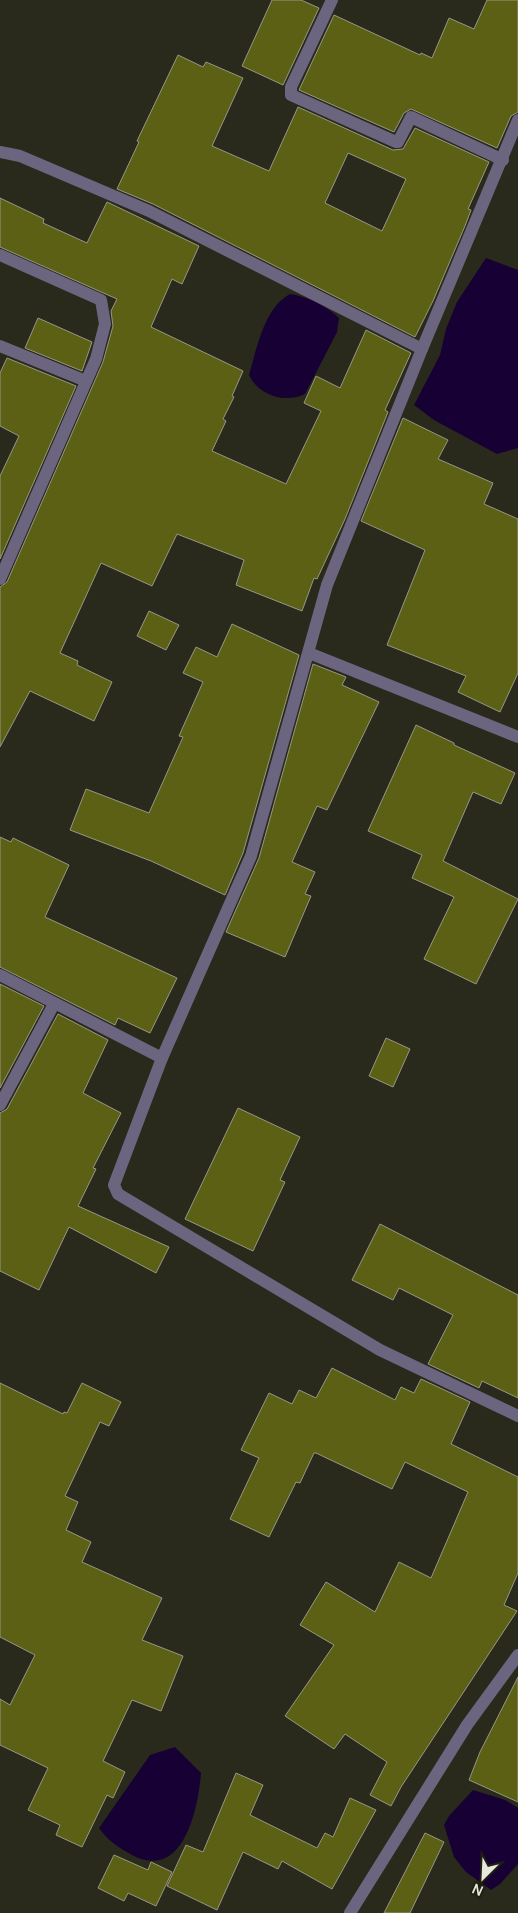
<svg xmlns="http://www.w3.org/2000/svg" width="518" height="1913" font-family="Manrope,sans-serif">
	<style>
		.water { fill: #170033 }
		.building { fill: #5c6014; stroke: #969886; fill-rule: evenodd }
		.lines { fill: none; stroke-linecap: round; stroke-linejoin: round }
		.street { stroke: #6c6580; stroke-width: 12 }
	</style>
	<rect width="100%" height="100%" fill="#292a1b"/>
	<g class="water">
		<polygon points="486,258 518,270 518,448 497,454 434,420 414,405 440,355 446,329 457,302"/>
		<path d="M290 294C309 297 325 305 339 318L337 332 305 394C286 404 258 395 249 375 257 348 264 308 290 294Z"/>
		<path d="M175 1747 201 1773C198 1809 183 1882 132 1855 119 1848 107 1840 99 1828L150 1755Z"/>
		<polygon points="473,1790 505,1800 518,1808 518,1864 500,1884 491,1890 466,1872 454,1857 444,1825 449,1816"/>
	</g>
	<g class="building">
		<polygon points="272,0 301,0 319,8 283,85 242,66"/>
		<polygon points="487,0 518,0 518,112 511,116 497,148 411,109 404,113 394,132 299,90 334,15 420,55 421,53 432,58 449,18 474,29"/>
		<path d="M178 55 203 67 206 62 243 78 212 146 269 171 298 107 393 150 403 149 415 128 489 162 468 209 471 210 465 226 433 301 415 337 153 204 117 189 139 142 137 141ZM348 153 406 179 382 231 325 203Z"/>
		<polygon points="0,198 44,219 43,223 87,243 107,202 199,246 182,284 172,279 151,327 243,371 232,396 234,397 223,419 226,421 212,451 286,484 321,411 304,403 316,376 340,388 366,330 411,353 385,410 388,412 345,519 317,579 314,578 302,611 236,585 244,560 177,534 152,586 101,563 60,653 78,661 77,665 112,682 94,721 30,691 0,747 0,587 7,582 103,362 113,326 111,311 117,299 0,247"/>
		<polygon points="38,318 92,342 82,371 25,348"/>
		<polygon points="7,358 76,386 0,559 0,476 19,436 0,426 0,373"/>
		<polygon points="403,418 448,440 438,459 493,483 484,504 518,519 518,673 500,712 458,692 466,676 387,645 425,550 361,521"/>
		<polygon points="149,611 179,625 166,650 137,636"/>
		<polygon points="232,624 299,655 243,853 225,895 151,861 70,830 86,789 149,813 183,737 179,736 203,682 183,673 196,647 217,657"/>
		<polygon points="313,664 346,677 342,685 379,702 327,810 317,806 292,862 315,872 305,894 311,896 285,957 226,932 259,858"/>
		<polygon points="416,725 454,743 454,745 515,773 501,804 473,792 443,861 518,899 476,984 424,959 454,897 412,878 422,855 368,831"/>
		<polygon points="0,837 11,842 13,838 69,865 45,917 177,978 150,1033 118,1018 115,1025 0,967"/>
		<polygon points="0,984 44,1006 0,1088"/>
		<polygon points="58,1014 108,1040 83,1093 121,1113 93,1168 96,1169 78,1206 169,1247 156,1273 69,1227 39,1290 0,1271 0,1113 7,1109"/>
		<polygon points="386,1038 410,1049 393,1087 369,1076"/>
		<polygon points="238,1108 300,1137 280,1180 285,1182 253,1251 185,1219"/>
		<polygon points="380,1224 518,1295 518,1398 482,1381 479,1388 428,1364 453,1315 399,1288 393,1300 352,1280"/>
		<polygon points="332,1368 395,1400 401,1387 414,1393 421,1379 470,1402 451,1444 518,1477 518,1573 504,1605 517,1611 401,1787 391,1806 370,1795 387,1762 345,1734 334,1749 285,1716 334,1645 300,1625 326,1582 375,1612 399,1562 431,1578 468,1492 405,1462 392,1489 316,1453 314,1453 300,1483 296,1482 269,1537 230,1519 259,1458 241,1450 269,1393 292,1404 299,1390 316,1398"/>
		<polygon points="0,1383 63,1414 64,1412 67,1413 82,1383 121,1402 109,1426 100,1422 65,1496 78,1502 66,1530 91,1542 82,1562 162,1598 142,1640 183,1656 161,1711 132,1700 103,1761 125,1772 113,1798 107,1795 82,1847 56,1835 60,1825 28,1810 48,1768 0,1745 0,1699 10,1705 35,1655 0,1637"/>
		<polygon points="518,1677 518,1802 469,1780 480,1752"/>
		<polygon points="236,1773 263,1785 250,1815 317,1848 325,1833 333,1837 350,1798 376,1810 332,1889 282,1861 278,1869 243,1852 217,1910 167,1886 186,1845 203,1852"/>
		<polygon points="425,1833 444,1842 410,1913 384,1913"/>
		<polygon points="114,1855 148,1870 151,1862 172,1872 156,1906 128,1893 124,1901 98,1888"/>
	</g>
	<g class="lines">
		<g class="street">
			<polyline points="332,0 291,87 291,95 396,142 398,142 411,117 503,160"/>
			<polyline points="518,120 422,349 327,585 251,856 162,1058 114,1185 118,1194 380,1350 518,1416"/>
			<polyline points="0,152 20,156 149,211 422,349"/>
			<polyline points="0,255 101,300 105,324 96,359 0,579"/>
			<polyline points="0,346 86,381"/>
			<polyline points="309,653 518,737"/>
			<polyline points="0,975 162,1058"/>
			<polyline points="0,1105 54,1004"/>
			<polyline points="350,1913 467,1725 518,1655"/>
		</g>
	</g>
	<g transform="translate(483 1878) rotate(204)" stroke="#1f2012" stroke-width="4" paint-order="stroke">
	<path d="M0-4L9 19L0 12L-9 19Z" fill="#e7e9df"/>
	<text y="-8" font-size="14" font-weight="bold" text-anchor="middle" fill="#e7e9df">N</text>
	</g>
</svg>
